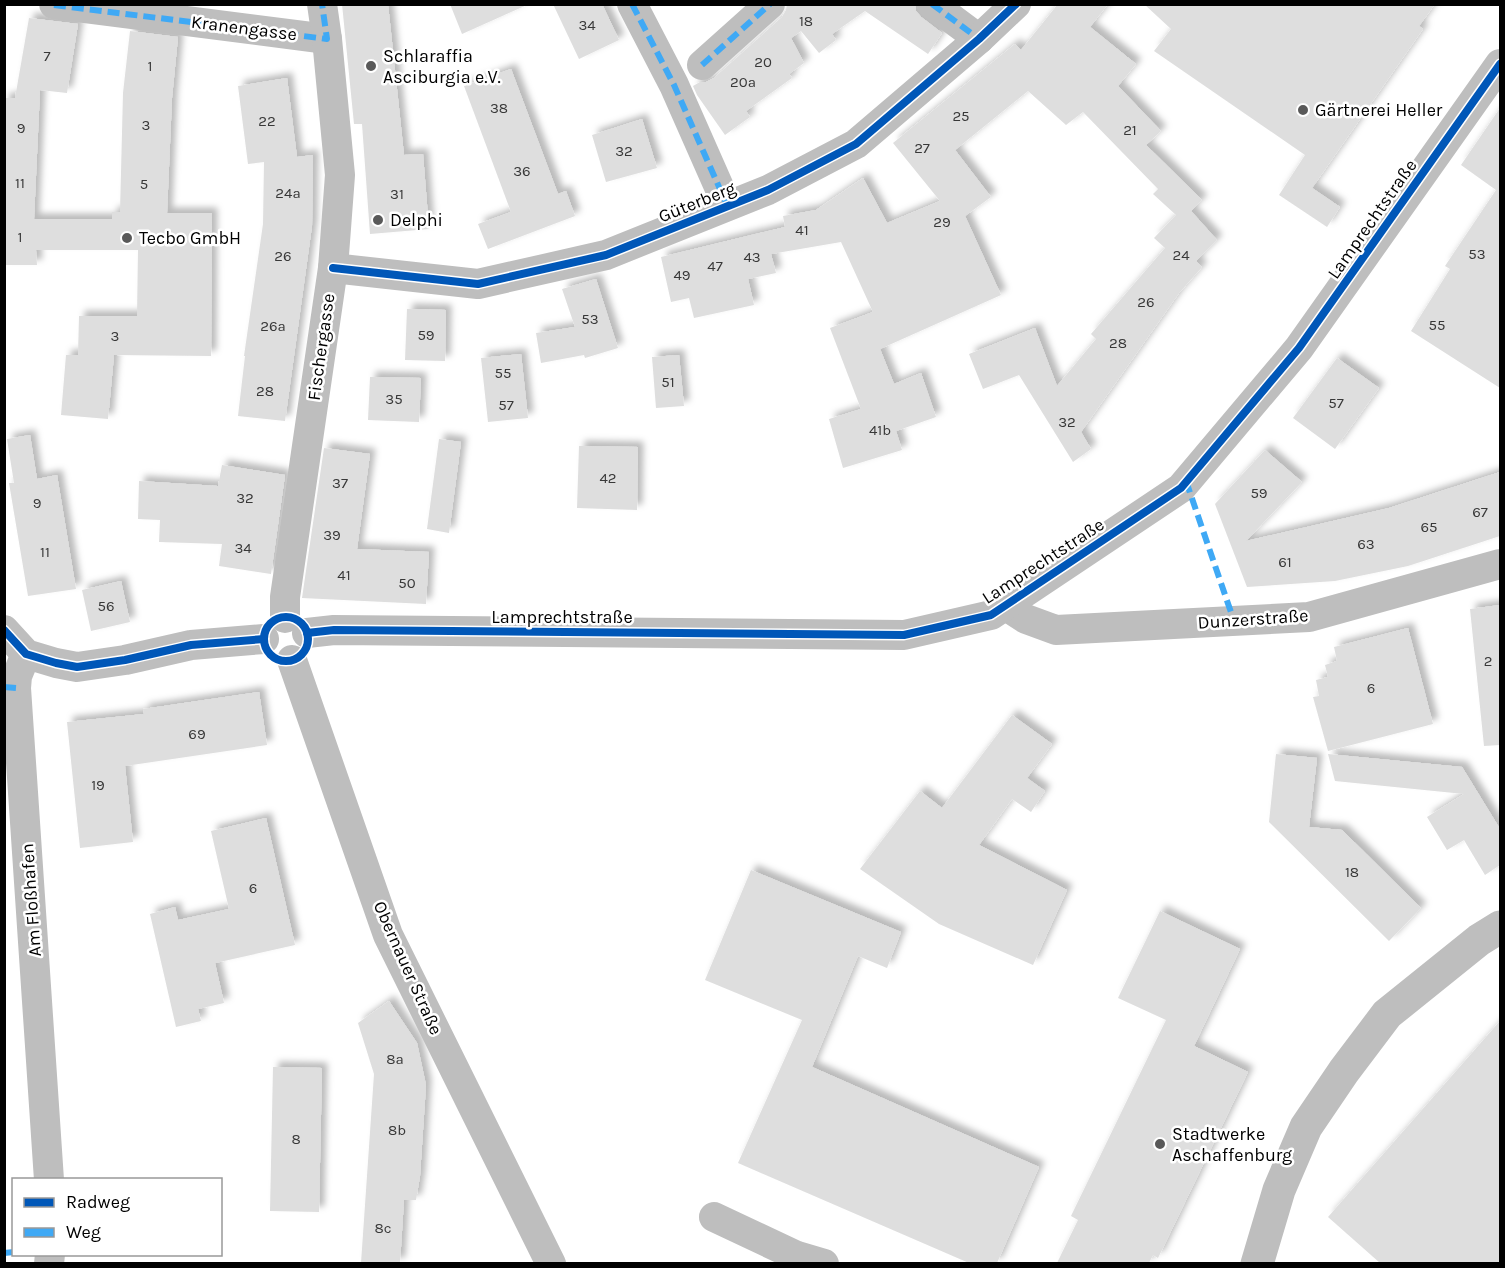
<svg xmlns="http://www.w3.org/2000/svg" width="1505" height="1268" font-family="Karla,sans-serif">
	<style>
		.building { fill: #dedede; filter: url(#shadow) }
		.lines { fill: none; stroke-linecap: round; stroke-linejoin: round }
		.minor { stroke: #bebebe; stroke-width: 30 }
		.tertiary { stroke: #bebebe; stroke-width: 33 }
		.quiet { stroke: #3fa9f5; stroke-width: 6; stroke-dasharray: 12 6; stroke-linecap: butt }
		.cycleway-casing { stroke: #fff; stroke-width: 11 }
		.cycleway { stroke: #0057b8; stroke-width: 8 }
		.poi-dot { fill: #595959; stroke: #fff; stroke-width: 2 }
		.labels { text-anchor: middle; stroke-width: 5; stroke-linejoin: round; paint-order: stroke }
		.number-label { font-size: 15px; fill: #383838 }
		.street-label { font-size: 18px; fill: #000; stroke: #fff }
		.poi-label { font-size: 18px; fill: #000; stroke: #fff; text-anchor: start }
	</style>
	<defs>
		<filter id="shadow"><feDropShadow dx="5.5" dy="-5.5" stdDeviation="3" flood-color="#0004"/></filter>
	</defs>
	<rect width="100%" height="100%" fill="#fff"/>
	<g class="building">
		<polygon points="342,4 388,4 404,155 423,154 429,229 370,234 362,124 354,124"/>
		<polygon points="450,4 529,4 462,34"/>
		<polygon points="553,4 602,4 619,40 579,59"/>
		<polygon points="787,4 915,4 916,11 921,17 942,33 928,54 865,11 832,34 836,40 819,53 801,31 791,38 804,63 789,74 792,78 746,111 750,117 725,135 697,95 693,86 700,82 706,82 714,78 782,17 786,10"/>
		<polygon points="1058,4 1108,4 1090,27 1136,64 1118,86 1161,131 1146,145 1202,200 1191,211 1217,240 1196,261 1202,267 1179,293 1081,432 1091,449 1073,462 1019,375 983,389 969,354 1035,328 1057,386 1096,339 1091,334 1165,248 1154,238 1176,215 1153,194 1158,189 1083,112 1066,125 1028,91 955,150 991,197 965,216 1001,295 880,349 894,384 921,373 936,417 896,431 902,450 843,468 829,419 861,409 830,328 873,312 841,242 771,254 776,273 748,279 754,305 694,318 689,298 671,302 661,257 785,227 783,216 816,210 863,178 887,223 940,201 893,143 1015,44 1021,50"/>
		<polygon points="1144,4 1435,4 1419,26 1423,29 1312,188 1340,207 1327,227 1279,195 1305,155 1154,51 1171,29"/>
		<polygon points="29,18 78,24 67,93 40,90 34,219 112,219 112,212 120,212 123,93 130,31 178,37 172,98 167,213 212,213 211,356 114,355 108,419 61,415 66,355 78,355 79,316 137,316 138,250 36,250 37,265 4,265 4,98 15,98"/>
		<polygon points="511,69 558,194 566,191 575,216 488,249 478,224 511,212 464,86"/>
		<polygon points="287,78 297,157 313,155 312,226 285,421 238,416 245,356 244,356 263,224 264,162 248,164 238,86"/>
		<polygon points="1500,108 1500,388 1411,331 1450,269 1445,266 1496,190 1461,165"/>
		<polygon points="642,119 657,168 606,182 592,135"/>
		<polygon points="596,279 618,348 585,358 584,355 541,363 536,333 575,327 562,289"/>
		<polygon points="407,309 446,310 445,361 405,360"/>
		<polygon points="521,354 528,418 488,422 481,358"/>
		<polygon points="679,355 684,406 656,408 652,357"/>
		<polygon points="1337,358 1379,388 1335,449 1293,418"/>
		<polygon points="370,377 421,378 419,422 368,420"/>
		<polygon points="30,435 37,479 57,475 76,589 28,596 9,483 14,483 7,439"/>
		<polygon points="439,439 461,442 449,533 427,529"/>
		<polygon points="579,446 638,447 637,510 577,508"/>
		<polygon points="324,448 370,454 357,549 429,552 426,604 302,598"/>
		<polygon points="1265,450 1302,482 1246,541 1389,508 1500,472 1500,536 1408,566 1335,581 1247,587 1215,504"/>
		<polygon points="222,465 285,475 271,574 219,566 222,544 159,542 160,520 138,519 139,481 218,486"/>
		<polygon points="121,581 130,622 91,631 82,590"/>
		<polygon points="1500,605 1500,745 1484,746 1470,609"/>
		<polygon points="1408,628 1433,724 1328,751 1313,697 1319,696 1316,680 1328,677 1325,665 1337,661 1334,647"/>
		<polygon points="259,692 267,745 125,766 133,842 80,848 67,722 144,714 143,709"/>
		<polygon points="1012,715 1052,744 1027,778 1045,791 1031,812 1012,799 979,845 1067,890 1033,965 939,924 860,869 920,791 942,808"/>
		<polygon points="1276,754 1317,758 1309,827 1342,830 1421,908 1389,941 1269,822"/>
		<polygon points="1328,754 1462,767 1500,829 1500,865 1485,875 1464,840 1447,850 1427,817 1464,794 1335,781"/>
		<polygon points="266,818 295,945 215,963 224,1003 198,1009 201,1021 176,1027 150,914 175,907 178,920 229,909 211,831"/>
		<polygon points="751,870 901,932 887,968 858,956 812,1067 1039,1167 997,1263 969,1263 738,1163 802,1020 705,980"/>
		<polygon points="1160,911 1240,949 1194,1046 1248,1072 1158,1258 1153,1255 1149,1263 1057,1263 1078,1220 1071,1216 1166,1020 1118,998"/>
		<polygon points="389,1001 417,1043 426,1085 420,1176 416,1200 404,1200 400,1263 361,1263 374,1074 358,1023"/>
		<polygon points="1500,1021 1500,1263 1380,1263 1328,1217"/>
		<polygon points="273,1067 322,1068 319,1212 270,1211"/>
	</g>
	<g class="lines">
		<g class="minor">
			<polyline points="54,4 327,39"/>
			<polyline points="632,4 674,85 727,205"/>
			<polyline points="932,4 979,39"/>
			<polyline points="702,65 770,4"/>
			<polyline points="333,268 478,284 606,255 768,190 856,144 979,39 1016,4"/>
			<polyline points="1006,606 1026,619 1056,630 1309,617 1500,564"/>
			<polyline points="285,618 285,597 333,268 340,175 327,39 322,4"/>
			<polyline points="4,630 26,654 56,663 77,667 125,660 191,645 264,639"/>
			<polyline points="307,633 334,630 904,635 991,615 1181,488 1299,348 1500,64"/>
			<polyline points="26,654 17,676 16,688 49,1180"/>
			<polyline points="292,660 388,935 551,1264"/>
			<polyline points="714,1217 797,1256 824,1264"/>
			<polyline points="49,1264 50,1254"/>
		</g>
		<polyline class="tertiary" points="1257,1264 1279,1190 1306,1127 1344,1071 1387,1014 1479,940 1500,927"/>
		<g class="quiet">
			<polyline points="632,4 674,85 727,205"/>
			<polyline points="932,4 979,39"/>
			<polyline points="54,5 327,39 322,4"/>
			<polyline points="702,65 770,4"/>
			<polyline points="1186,481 1234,621"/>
			<polyline points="4,687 16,688"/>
			<polyline points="4,1253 14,1252"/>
		</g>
		<defs>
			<g id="cycleway">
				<polyline points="333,268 478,284 606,255 768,190 856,144 979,39 1016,4"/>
				<circle cx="286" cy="639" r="22"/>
				<polyline points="4,630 26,654 56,663 77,667 125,660 191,645 264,639"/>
				<polyline points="307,633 334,630 904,635 991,615 1181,488 1299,348 1500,64"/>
			</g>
		</defs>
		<use href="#cycleway" class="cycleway-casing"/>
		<use href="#cycleway" class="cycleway"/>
	</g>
	<g class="poi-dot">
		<circle cx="371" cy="66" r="6"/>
		<circle cx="1303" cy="110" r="6"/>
		<circle cx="378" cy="220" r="6"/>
		<circle cx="127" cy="238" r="6"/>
		<circle cx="1160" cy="1144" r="6"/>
	</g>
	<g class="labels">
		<g class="number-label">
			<text x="806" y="26">18</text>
			<text x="587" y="30">34</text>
			<text x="47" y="61">7</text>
			<text x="763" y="67">20</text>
			<text x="150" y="71">1</text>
			<text x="743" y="87">20a</text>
			<text x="499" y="113">38</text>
			<text x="961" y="121">25</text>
			<text x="267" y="126">22</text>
			<text x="146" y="130">3</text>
			<text x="21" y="133">9</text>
			<text x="1130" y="135">21</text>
			<text x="922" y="153">27</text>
			<text x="624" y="156">32</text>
			<text x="522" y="176">36</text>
			<text x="20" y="188">11</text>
			<text x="144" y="189">5</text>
			<text x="288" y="198">24a</text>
			<text x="397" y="199">31</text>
			<text x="942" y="227">29</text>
			<text x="802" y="235">41</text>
			<text x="20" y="242">1</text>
			<text x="1477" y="259">53</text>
			<text x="1181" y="260">24</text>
			<text x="283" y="261">26</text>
			<text x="752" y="262">43</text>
			<text x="715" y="271">47</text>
			<text x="682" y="280">49</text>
			<text x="1146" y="307">26</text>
			<text x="590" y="324">53</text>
			<text x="1437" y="330">55</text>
			<text x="273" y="331">26a</text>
			<text x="426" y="340">59</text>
			<text x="115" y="341">3</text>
			<text x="1118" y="348">28</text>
			<text x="503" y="378">55</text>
			<text x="668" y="387">51</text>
			<text x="265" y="396">28</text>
			<text x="394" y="404">35</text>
			<text x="1336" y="408">57</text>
			<text x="506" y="410">57</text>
			<text x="1067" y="427">32</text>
			<text x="880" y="435">41b</text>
			<text x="608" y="483">42</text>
			<text x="340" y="488">37</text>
			<text x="1259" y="498">59</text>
			<text x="245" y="503">32</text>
			<text x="37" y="508">9</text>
			<text x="1480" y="517">67</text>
			<text x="1429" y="532">65</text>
			<text x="332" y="540">39</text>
			<text x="1366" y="549">63</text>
			<text x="243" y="553">34</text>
			<text x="45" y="557">11</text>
			<text x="1285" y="567">61</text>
			<text x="344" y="580">41</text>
			<text x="407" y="588">50</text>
			<text x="106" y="611">56</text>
			<text x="1488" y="666">2</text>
			<text x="1371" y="693">6</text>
			<text x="197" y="739">69</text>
			<text x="98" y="790">19</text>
			<text x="1352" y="877">18</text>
			<text x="253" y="893">6</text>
			<text x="395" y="1064">8a</text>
			<text x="397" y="1135">8b</text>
			<text x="296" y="1144">8</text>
			<text x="383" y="1233">8c</text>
		</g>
		<g class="street-label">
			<text transform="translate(244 28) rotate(7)" y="6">Kranengasse</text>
			<text transform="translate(697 202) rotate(-22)" y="6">Güterberg</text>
			<text transform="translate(1372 219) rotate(-55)" y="6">Lamprechtstraße</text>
			<text transform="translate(321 347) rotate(-82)" y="6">Fischergasse</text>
			<text transform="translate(1043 561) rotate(-33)" y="6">Lamprechtstraße</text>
			<text x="562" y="623">Lamprechtstraße</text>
			<text transform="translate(1253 619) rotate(-4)" y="6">Dunzerstraße</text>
			<text transform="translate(31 900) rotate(-94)" y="6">Am Floßhafen</text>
			<text transform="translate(408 968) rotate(66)" y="6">Obernauer Straße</text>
		</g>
		<g class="poi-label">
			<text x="383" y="62">Schlaraffia<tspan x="383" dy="21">Asciburgia e.V.</tspan></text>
			<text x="1315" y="116">Gärtnerei Heller</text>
			<text x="390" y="226">Delphi</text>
			<text x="139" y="244">Tecbo GmbH</text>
			<text x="1172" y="1140">Stadtwerke<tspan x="1172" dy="21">Aschaffenburg</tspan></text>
		</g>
	</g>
	<rect width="1505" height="1268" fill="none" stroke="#000000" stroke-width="12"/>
	<rect x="12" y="1178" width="210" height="78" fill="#ffffff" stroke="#999999" stroke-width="1.5"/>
	<rect x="24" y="1198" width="30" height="9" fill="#0057b8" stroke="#999999" stroke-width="1.5"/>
	<text x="66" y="1208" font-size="18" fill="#000000">Radweg</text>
	<rect x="24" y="1228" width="30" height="9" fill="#3fa9f5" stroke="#999999" stroke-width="1.5"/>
	<text x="66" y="1238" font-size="18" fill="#000000">Weg</text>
</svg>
